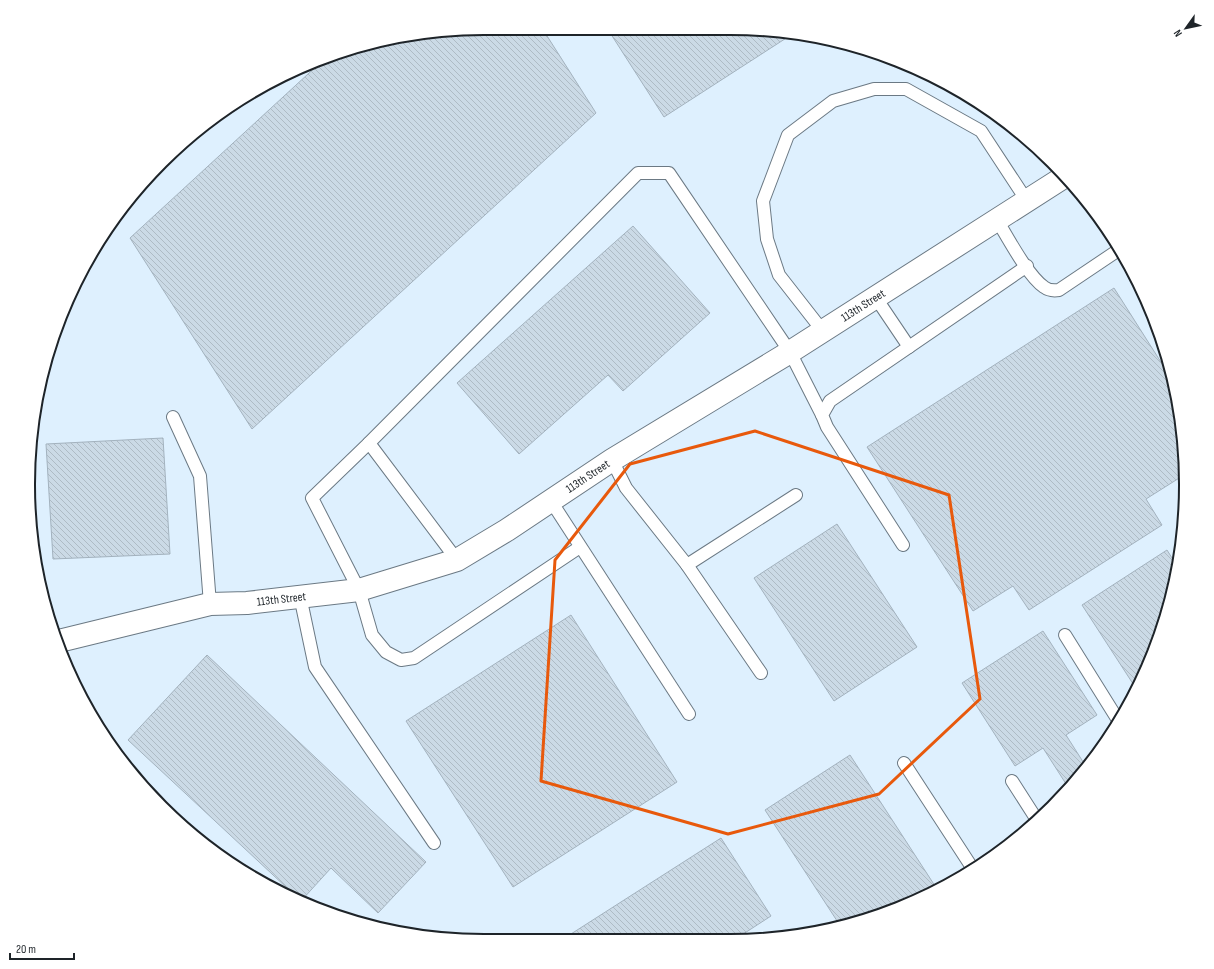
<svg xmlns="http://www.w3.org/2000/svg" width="1214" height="969" font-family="'Sofia Sans Condensed',sans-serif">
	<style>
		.built { fill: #def0fe }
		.building { fill: url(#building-back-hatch); stroke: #a3b2be }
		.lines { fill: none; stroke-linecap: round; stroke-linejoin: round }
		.service-casing { stroke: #6b7984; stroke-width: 14 }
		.minor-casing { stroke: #6b7984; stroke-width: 24 }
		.service { stroke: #fff; stroke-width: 12 }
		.minor { stroke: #fff; stroke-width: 22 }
		.marked { fill: none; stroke: #e8590c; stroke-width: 3; stroke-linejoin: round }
		.labels { text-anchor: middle; stroke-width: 3.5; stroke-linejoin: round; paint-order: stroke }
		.street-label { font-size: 12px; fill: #1e2429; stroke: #fff }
		.rim { fill: none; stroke: #1e2429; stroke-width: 2 }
	</style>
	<defs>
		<pattern id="building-back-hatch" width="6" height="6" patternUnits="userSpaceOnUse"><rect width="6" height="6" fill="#cbdae6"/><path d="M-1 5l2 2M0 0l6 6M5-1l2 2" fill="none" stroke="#aebbc5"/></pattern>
	</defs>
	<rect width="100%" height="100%" fill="#f2f8fd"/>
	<polygon class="built" points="484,28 759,29 876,52 958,89 1030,141 1092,206 1125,256 1162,338 1182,425 1185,515 1170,603 1139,687 1092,763 1030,828 958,880 848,925 760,940 484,941 396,932 310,906 207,847 141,785 89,713 43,602 28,484 44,366 89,256 162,162 256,89 367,43"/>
	<g class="building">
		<polygon points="484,28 542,28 596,113 252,429 130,238 321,62 367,43"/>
		<polygon points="607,28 759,29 791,35 664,117"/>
		<polygon points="633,226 710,313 623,391 608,375 519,454 457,383"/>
		<polygon points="1114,288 1171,378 1182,425 1184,475 1146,499 1162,525 1029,610 1013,586 973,611 867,447"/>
		<polygon points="163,438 170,554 53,559 46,444"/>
		<polygon points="837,524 917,647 834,701 754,578"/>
		<polygon points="1167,550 1177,566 1170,603 1137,690 1082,605"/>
		<polygon points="571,615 677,782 513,887 406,721"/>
		<polygon points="1043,631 1097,715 1066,735 1087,768 1068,787 1043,748 1015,766 962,683"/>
		<polygon points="207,655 426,862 378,913 331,868 301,901 128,740"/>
		<polygon points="850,755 937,889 848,925 841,927 765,810"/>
		<polygon points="721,838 771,916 734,940 560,941"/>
	</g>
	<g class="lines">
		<defs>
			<g id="service">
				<path d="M997 220C1008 238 1028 276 1044 287 1048 290 1053 291 1059 290L1120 249"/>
				<polyline points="876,298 909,347"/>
				<polyline points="822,330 779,275 767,239 763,201 788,135 833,101 874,89 906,89 981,131 1027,201"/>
				<polyline points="173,417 200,476 210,604"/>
				<polyline points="369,443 312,498 359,590 372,635 386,652 401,660 414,658 580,547"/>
				<polyline points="612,460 626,488 687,565 761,673"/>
				<polyline points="551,501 689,714"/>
				<polyline points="903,545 827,427 822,415 830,401 1027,266"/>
				<polyline points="457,560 369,443 638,173 669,173 790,352 822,415"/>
				<polyline points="687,565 796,495"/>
				<polyline points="300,596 315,667 434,843"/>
				<polyline points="1065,635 1118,720"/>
				<polyline points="904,763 973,869"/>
				<polyline points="1012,781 1037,820"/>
			</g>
			<g id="minor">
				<path id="s1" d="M59 641 210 604 247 603 359 590 457 560 507 530 612 460 790 352 1064 177"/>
			</g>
		</defs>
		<use href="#service" class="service-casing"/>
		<use href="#minor" class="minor-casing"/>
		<use href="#service" class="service"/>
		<use href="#minor" class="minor"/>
	</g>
	<path class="marked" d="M755 431 949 495 980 699 879 794 728 834 541 781 555 560 630 464Z"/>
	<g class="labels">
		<g class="street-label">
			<text dy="4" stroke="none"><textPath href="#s1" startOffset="887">113th Street</textPath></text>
			<text dy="4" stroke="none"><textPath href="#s1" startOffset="563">113th Street</textPath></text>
			<text dy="4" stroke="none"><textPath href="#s1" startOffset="227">113th Street</textPath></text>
		</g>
	</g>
	<path d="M0 0H1214V969H0ZM484 35H730A449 449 0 0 1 1179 484V485A449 449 0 0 1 730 934H484A449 449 0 0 1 35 485V484A449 449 0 0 1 484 35Z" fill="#fff" fill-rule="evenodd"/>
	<path class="rim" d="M484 35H730A449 449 0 0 1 1179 484V485A449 449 0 0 1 730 934H484A449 449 0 0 1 35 485V484A449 449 0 0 1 484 35Z"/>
	<g transform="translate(1186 28) rotate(237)" stroke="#ffffff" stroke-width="3" paint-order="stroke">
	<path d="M0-3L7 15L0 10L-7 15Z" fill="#1e2429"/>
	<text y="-6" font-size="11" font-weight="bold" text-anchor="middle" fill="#1e2429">N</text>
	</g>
	<path d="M10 953v6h64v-6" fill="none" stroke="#1e2429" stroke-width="2"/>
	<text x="16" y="953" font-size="12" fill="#1e2429" stroke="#ffffff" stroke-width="3" paint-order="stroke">20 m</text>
</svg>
